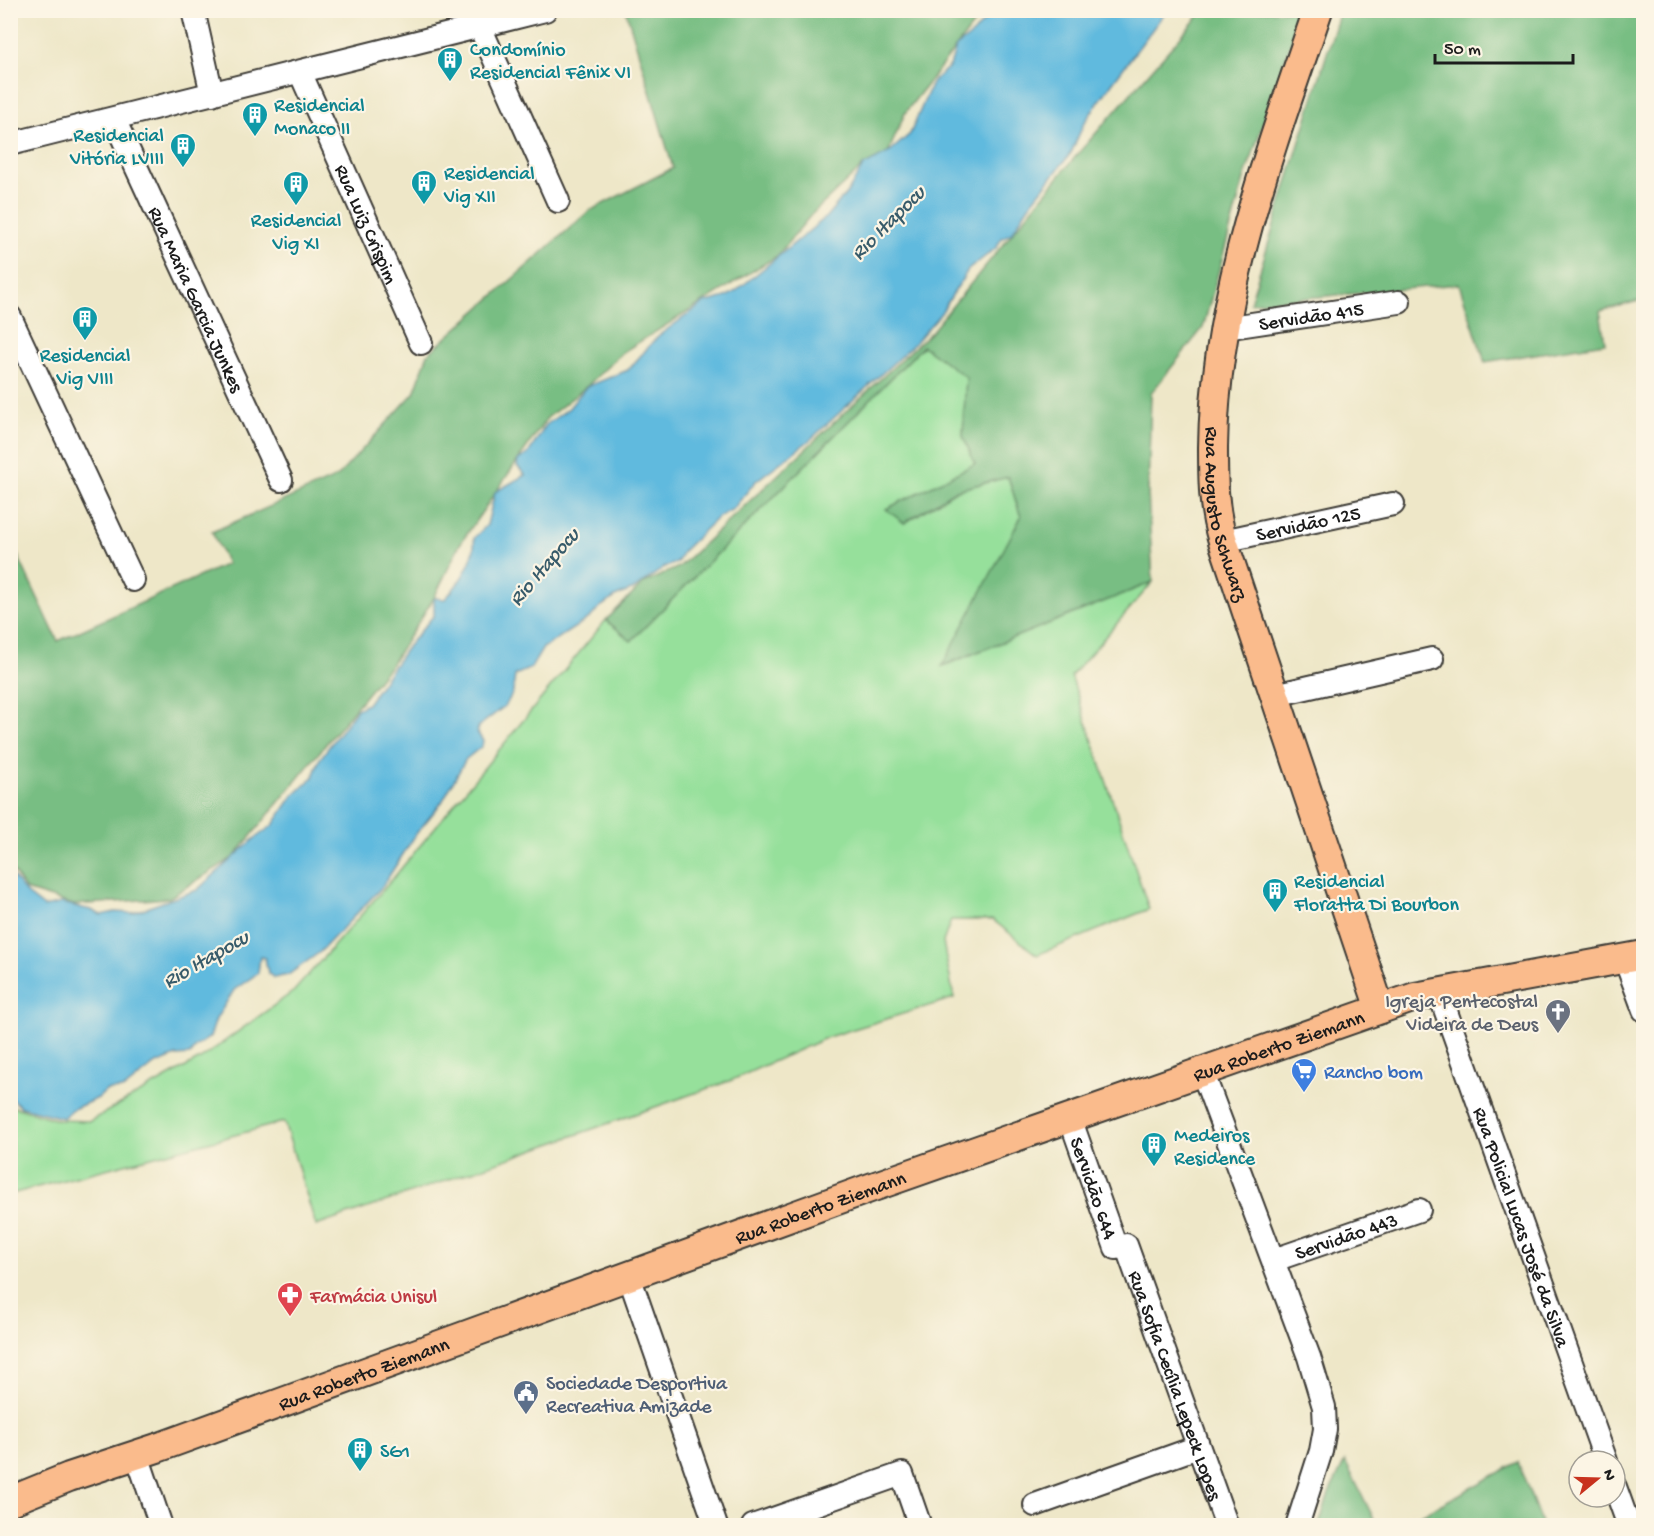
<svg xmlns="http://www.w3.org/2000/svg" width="1654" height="1536" font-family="'Gochi Hand',sans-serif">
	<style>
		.green { fill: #96e09b; stroke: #597e5c; stroke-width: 1.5 }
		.forest { fill: #78be83; stroke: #4a6d50; stroke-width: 1.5 }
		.water { fill: #60bade; stroke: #3e6b7d; stroke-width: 1.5 }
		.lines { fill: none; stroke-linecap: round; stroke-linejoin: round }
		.minor-casing { stroke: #3c3a36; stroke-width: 26 }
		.major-casing { stroke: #3c3a36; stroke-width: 32 }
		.minor { stroke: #fff; stroke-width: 22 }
		.major { stroke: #fabb8c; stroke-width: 28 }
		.labels { text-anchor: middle; stroke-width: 4.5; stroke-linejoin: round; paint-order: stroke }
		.culture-label { font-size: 20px; fill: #0d838f; stroke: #fcf5e5; text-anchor: start }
		.street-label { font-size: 20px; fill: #1c1c1c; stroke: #fcf5e5 }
		.worship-label { font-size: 20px; fill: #5b616d; stroke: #fcf5e5; text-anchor: end }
		.shop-label { font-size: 20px; fill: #366cbe; stroke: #fcf5e5; text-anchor: start }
		.health-label { font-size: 20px; fill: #be3a42; stroke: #fcf5e5; text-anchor: start }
		.service-label { font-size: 20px; fill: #4e5e75; stroke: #fcf5e5; text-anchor: start }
		.water-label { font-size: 21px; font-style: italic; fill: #375b6a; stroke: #fcf5e5 }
	</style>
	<rect width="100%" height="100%" fill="#fcf5e5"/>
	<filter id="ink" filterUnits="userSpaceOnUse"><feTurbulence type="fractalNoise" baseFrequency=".0167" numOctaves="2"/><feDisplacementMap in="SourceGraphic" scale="12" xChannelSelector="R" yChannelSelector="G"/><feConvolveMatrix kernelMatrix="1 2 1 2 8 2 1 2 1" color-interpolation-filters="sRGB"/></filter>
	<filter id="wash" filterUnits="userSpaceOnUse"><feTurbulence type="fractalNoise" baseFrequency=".008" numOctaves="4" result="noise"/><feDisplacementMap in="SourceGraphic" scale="24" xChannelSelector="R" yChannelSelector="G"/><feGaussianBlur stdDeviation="1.35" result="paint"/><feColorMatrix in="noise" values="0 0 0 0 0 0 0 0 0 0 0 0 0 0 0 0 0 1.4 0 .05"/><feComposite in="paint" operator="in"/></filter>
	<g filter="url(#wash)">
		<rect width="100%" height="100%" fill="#eee7c8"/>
		<polygon class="green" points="923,346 966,377 963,436 975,464 887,509 905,523 957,490 1008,477 1021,517 943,666 1153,582 1071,676 1149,909 1037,955 993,920 951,920 943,942 954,998 828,1037 732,1080 316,1226 284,1122 11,1194 11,1106 58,1120 90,1121 200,1059 294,991 390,882 606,620 631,641"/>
		<g class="forest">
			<polygon points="626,11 984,11 905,113 888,153 863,166 811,215 777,256 623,352 586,387 547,418 460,544 434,598 392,663 234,857 169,898 74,905 26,890 11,868 10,539 58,641 227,564 212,532 337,477 414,393 428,354 589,211 673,168"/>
			<polygon points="1203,11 1302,11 1244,179 1203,328 1151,393 1148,493 1153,582 942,666 1021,517 1008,477 956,490 904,523 886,509 975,464 963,436 966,377 923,346 631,641 606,620 644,583 679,567 931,332 1075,157"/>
			<polygon points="1340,11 1643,11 1643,300 1600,311 1605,343 1485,362 1459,284 1250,303"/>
			<polygon points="1345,1461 1377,1525 1319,1525 1329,1493"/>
			<polygon points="1518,1462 1542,1525 1403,1525"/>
		</g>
		<path class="water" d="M989 11H1166L1113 82 1084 123 1071 153 1028 207 1012 233 1002 238 996 248 968 270 941 313 915 343 810 440 756 481 733 509 717 518 683 551 677 563 665 567 634 589 617 596 600 607 591 617 543 648 531 668 515 675 513 692 506 705 478 727 477 732 483 741 482 746 466 759 442 802 416 834 382 887 320 952 288 975 274 978 268 973 265 958 260 957 258 973 234 990 216 1019 210 1037 195 1047 190 1055 176 1056 154 1065 124 1089 107 1090 98 1098 71 1110 63 1118 21 1107 11 1098V874L26 893 44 907 62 903 91 910 101 915 115 912 132 913 197 890 254 839 273 825 292 797 313 777 319 760 357 709 367 704 408 646 434 615V598L445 599C459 584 477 558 474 538L487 525 495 492 525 475 517 466 518 460 528 454 546 425 569 408 586 387 628 370 658 336 704 303 726 297 736 291 825 218 849 190 863 166 888 153 910 134 933 81 950 66 956 47 974 33 989 15Z"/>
	</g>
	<g filter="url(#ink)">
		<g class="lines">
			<defs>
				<g id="minor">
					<polyline points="193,10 212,94"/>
					<polyline points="480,27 558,201"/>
					<path id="s1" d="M300 72 421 343"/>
					<path id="s2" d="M114 119 281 480"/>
					<polyline points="10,144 545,10"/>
					<polyline points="10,317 133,580"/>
					<path id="s3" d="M1225 328 1399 302"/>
					<path id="s4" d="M1223 541 1393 504"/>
					<polyline points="1275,695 1432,659"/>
					<polyline points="1625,959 1644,1010"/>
					<path id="s5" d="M1439 992 1606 1461"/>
					<polyline points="1202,1071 1309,1357 1324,1407 1325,1429 1321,1451 1297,1526"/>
					<path id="s6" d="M1070 1118 1116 1248 1126 1245 1227 1526"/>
					<path id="s7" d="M1274 1260 1419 1210"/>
					<polyline points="629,1276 716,1526"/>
					<polyline points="137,1455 161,1526"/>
					<polyline points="1615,1487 1629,1526"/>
					<polyline points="1035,1505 1198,1447"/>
					<polyline points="753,1526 902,1474 920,1526"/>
				</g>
				<g id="major">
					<path id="s8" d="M1318 10C1270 151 1215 296 1213 447 1213 479 1213 510 1223 541L1380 1009"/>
					<path id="s9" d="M10 1501 69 1477 157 1448 870 1188 1415 997 1644 955"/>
				</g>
			</defs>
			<use href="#minor" class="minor-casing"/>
			<use href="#major" class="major-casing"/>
			<use href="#minor" class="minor"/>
			<use href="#major" class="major"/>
		</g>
	</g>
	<defs>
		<symbol id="building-pin" viewBox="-11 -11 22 30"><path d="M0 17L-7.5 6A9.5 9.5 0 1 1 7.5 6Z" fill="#0f9aa8" stroke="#fcf5e5"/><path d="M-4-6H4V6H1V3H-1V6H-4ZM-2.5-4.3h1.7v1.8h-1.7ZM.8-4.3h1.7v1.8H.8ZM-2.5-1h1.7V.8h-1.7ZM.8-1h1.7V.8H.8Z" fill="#fff"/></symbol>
		<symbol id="church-pin" viewBox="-11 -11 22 30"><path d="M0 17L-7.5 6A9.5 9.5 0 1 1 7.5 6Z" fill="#6b7280" stroke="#fcf5e5"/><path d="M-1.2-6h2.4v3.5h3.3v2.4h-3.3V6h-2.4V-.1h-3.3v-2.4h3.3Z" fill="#fff"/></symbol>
		<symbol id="supermarket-pin" viewBox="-11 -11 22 30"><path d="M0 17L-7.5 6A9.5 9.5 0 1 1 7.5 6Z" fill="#3f7fe0" stroke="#fcf5e5"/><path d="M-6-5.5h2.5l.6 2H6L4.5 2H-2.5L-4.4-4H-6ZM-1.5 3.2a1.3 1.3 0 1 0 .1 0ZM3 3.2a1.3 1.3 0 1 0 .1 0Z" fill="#fff"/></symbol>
		<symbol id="pharmacy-pin" viewBox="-11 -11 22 30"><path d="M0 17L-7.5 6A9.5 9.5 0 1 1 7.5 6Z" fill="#e0444e" stroke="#fcf5e5"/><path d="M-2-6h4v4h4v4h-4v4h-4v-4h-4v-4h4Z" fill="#fff"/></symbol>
		<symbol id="civic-pin" viewBox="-11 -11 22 30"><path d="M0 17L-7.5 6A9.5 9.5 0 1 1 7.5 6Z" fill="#5c6f8a" stroke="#fcf5e5"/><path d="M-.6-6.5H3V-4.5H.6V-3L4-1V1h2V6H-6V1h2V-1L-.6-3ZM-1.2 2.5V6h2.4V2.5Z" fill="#fff"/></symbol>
	</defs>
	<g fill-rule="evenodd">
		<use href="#building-pin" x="435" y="45" width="30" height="40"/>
		<use href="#building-pin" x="240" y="100" width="30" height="40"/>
		<use href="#building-pin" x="168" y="131" width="30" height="40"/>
		<use href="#building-pin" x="409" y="168" width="30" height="40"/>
		<use href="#building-pin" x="281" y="169" width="30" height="40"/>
		<use href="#building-pin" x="70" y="304" width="30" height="40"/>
		<use href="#building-pin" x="1260" y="876" width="30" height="40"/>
		<use href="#church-pin" x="1543" y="997" width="30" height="40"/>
		<use href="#supermarket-pin" x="1289" y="1056" width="30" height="40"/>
		<use href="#building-pin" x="1139" y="1130" width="30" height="40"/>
		<use href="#pharmacy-pin" x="275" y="1280" width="30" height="40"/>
		<use href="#civic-pin" x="511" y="1378" width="30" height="40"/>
		<use href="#building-pin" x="345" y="1435" width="30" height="40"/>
	</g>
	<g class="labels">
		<g class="culture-label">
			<text x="470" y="55">Condomínio<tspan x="470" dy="23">Residencial Fênix VI</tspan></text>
			<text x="274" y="111">Residencial<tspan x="274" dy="23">Monaco II</tspan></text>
			<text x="164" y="141" text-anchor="end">Residencial<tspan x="164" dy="23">Vitória LVIII</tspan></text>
			<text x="444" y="179">Residencial<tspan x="444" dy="23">Vig XII</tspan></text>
			<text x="296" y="226" text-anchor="middle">Residencial<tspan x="296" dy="23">Vig XI</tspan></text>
			<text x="85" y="361" text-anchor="middle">Residencial<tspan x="85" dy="23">Vig VIII</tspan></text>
			<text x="1294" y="887">Residencial<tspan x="1294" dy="23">Floratta Di Bourbon</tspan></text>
			<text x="1174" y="1141">Medeiros<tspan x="1174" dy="23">Residence</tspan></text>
			<text x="380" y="1457">SG1</text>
		</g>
		<g class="street-label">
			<text dy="7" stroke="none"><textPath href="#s1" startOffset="166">Rua Luiz Crispim</textPath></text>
			<text dy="7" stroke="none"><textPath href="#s2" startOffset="198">Rua Maria Garcia Junkes</textPath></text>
			<text dy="7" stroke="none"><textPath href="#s3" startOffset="87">Servidão 415</textPath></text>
			<text dy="7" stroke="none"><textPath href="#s8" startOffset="520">Rua Augusto Schwarz</textPath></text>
			<text dy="7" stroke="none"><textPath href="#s4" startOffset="87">Servidão 125</textPath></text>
			<text dy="7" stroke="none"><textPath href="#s9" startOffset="1348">Rua Roberto Ziemann</textPath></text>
			<text dy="7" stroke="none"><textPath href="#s6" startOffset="74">Servidão 644</textPath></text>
			<text dy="7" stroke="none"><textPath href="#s9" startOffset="862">Rua Roberto Ziemann</textPath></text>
			<text dy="7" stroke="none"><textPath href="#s5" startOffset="249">Rua Policial Lucas José da Silva</textPath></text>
			<text dy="7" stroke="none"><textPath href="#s7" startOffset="76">Servidão 443</textPath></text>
			<text dy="7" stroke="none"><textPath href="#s9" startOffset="376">Rua Roberto Ziemann</textPath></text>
			<text dy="7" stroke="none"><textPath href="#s6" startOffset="297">Rua Sofia Cecília Lepeck Lopes</textPath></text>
		</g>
		<g class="worship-label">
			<text x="1538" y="1007">Igreja Pentecostal<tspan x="1538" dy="23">Videira de Deus</tspan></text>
		</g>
		<g class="shop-label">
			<text x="1324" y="1078">Rancho bom</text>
		</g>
		<g class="health-label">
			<text x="310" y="1302">Farmácia Unisul</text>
		</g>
		<g class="service-label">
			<text x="546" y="1389">Sociedade Desportiva<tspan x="546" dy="23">Recreativa Amizade</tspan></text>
		</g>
		<g class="water-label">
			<text transform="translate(887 222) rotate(-45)" y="7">Rio Itapocu</text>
			<text transform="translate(543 566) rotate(-49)" y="7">Rio Itapocu</text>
			<text transform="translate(205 958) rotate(-30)" y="7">Rio Itapocu</text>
		</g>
	</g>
	<rect width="1654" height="1536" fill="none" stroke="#fcf5e5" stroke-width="36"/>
	<g transform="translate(1597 1479) rotate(71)"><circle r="28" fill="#fcf5e5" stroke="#a29e95" stroke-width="1.5"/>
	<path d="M0-4.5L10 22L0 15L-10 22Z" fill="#c8321e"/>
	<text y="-9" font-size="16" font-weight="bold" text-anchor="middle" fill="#1c1c1c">N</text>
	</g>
	<path d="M1435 54v9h138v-9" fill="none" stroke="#1c1c1c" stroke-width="3"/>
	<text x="1444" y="54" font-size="18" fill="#1c1c1c" stroke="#fcf5e5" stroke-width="4.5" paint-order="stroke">50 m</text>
</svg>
